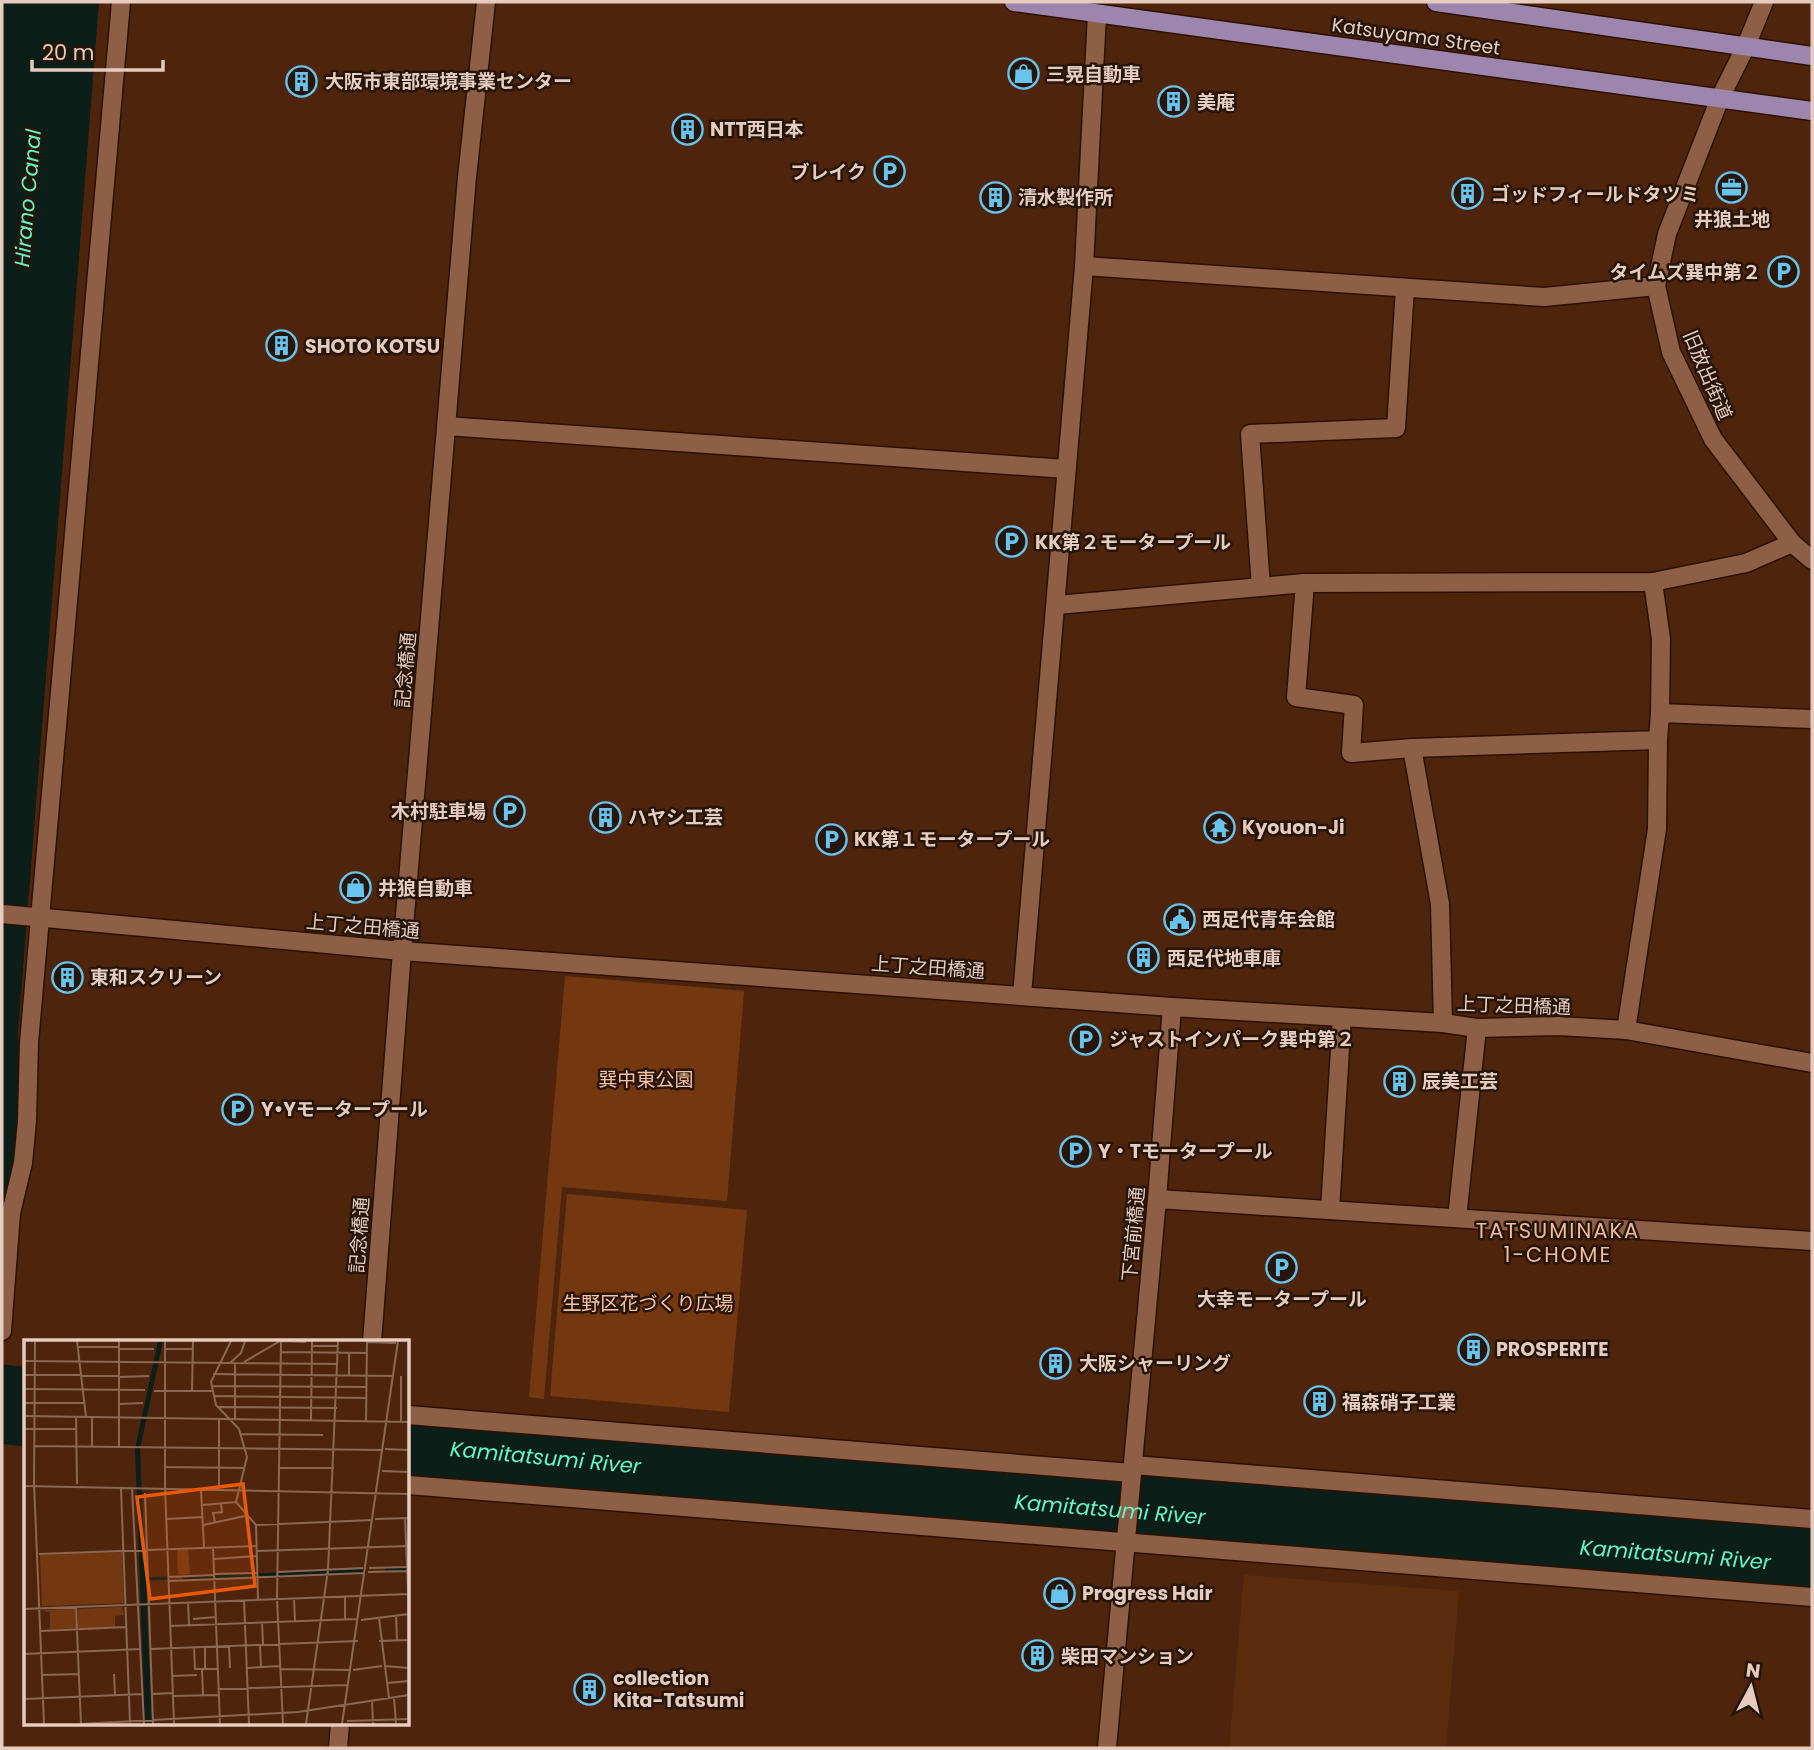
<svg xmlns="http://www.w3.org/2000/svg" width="1814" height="1750" font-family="Poppins,'Noto Sans JP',sans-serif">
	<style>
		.built { fill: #5a2b0c }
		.green { fill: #743811 }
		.water { fill: #0b1e18 }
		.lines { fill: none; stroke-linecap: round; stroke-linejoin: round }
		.river { stroke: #0b1e18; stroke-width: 79 }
		.minor-casing { stroke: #2e1001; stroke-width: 21 }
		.major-casing { stroke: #2e1001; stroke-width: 21 }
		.minor { stroke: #8d5f46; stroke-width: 18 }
		.major { stroke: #9e85ad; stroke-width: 18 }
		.labels { text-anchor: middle; stroke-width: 5; stroke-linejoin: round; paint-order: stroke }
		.street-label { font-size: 19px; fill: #e6ccbe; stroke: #27150a }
		.poi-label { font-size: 19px; font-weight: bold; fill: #e6ccbe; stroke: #27150a; text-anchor: start }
		.park-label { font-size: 19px; fill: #f7c3a8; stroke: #27150a }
		.water-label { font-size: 21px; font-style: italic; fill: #63f4c7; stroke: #27150a }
		.neighbourhood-label { font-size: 21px; letter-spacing: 2px; fill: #eeba9f; stroke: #27150a }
		.inset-river { fill: none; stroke: #0b1e18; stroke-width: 3.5 }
		.inset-road { fill: none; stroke: #8b6853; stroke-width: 2 }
		.view { fill: #e8590c; fill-opacity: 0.15; stroke: #e8590c; stroke-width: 3.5 }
		.inset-edge { fill: none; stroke: #e6ccbe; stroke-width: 3.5 }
	</style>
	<rect width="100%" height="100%" fill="#4e250c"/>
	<polygon class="built" points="1244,1575 1459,1591 1446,1748 1229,1748"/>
	<g class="green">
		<polygon points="565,976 744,991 727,1201 562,1187 544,1399 529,1397"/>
		<polygon points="567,1194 747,1210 729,1412 550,1396"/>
	</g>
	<polygon class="water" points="2,2 99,2 18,1033 22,1111 2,1249"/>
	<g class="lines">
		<g class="river">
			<polyline points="2,1404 26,1407"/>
			<path id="s1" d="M408 1445 1049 1505 1812 1566"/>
		</g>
		<defs>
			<g id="minor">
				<polyline points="1764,2 1746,46 1720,98 1667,234 1656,286 1671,352 1713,439 1792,543 1812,560"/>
				<polyline points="1084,266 1544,297 1656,286"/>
				<polyline points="446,426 1067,469"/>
				<polyline points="1653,582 1661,639 1660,713"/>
				<polyline points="1305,583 1296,697 1354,705 1351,753 1412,748 1658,740 1660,713 1812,719"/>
				<polyline points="1261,587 1250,434 1396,428 1405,288"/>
				<polyline points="1057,605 1305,583 1653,582 1746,563 1792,543"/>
				<polyline points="1412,748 1440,904 1443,1023"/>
				<polyline points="2,914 402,951 1172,1007 1443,1023 1477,1028 1559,1026 1626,1030 1812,1063"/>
				<polyline points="1022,995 1084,266 1097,14"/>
				<polyline points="1626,1030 1657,829 1658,740"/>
				<polyline points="1157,1199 1812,1241"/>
				<polyline points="1330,1210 1342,1017"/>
				<polyline points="1457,1218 1477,1028"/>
				<polyline points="2,1331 11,1213 23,1163 27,1121 29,1043 40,918 121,2"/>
				<polyline points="372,1342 402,951 467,177 486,2"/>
				<polyline points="408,1415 1132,1473"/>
				<polyline points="1133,1465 1812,1519"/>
				<polyline points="408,1485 1812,1597"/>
				<polyline points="338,1748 340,1724"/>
				<polyline points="1107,1748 1157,1199 1172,1007"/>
			</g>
			<g id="major">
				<polyline points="1014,2 1812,111"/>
				<polyline points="1436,2 1812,56"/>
			</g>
		</defs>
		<use href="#minor" class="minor-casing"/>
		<use href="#major" class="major-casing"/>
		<use href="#minor" class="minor"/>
		<use href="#major" class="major"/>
	</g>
	<defs>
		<symbol id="shop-ring" viewBox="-11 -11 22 22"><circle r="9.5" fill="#27150a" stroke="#66c4ef" stroke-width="1.5"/><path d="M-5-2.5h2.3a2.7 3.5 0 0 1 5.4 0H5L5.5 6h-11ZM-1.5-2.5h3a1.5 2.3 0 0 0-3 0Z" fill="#66c4ef"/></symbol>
		<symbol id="building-ring" viewBox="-11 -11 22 22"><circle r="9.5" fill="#27150a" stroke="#66c4ef" stroke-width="1.5"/><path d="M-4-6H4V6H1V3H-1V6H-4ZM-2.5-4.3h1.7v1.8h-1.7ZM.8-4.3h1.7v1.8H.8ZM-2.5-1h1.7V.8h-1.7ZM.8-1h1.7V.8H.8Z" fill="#66c4ef"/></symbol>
		<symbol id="parking-ring" viewBox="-11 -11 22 22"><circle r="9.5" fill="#27150a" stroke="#66c4ef" stroke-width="1.5"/><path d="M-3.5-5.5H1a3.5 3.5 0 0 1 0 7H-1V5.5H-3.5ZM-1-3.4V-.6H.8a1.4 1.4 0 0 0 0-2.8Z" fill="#66c4ef"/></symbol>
		<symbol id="office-ring" viewBox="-11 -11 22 22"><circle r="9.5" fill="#27150a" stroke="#66c4ef" stroke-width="1.5"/><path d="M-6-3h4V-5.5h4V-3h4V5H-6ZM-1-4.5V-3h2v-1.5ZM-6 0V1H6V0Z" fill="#66c4ef"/></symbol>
		<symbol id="temple-ring" viewBox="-11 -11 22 22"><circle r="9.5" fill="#27150a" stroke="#66c4ef" stroke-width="1.5"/><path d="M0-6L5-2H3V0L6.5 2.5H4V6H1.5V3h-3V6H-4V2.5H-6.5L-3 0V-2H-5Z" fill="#66c4ef"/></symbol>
		<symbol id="civic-ring" viewBox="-11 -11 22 22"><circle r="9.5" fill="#27150a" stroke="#66c4ef" stroke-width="1.5"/><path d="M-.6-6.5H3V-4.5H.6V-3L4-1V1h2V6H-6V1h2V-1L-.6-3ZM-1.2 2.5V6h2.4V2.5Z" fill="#66c4ef"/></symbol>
	</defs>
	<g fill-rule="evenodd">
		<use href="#shop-ring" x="1006" y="56" width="35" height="35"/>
		<use href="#building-ring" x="284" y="64" width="35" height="35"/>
		<use href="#building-ring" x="1156" y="84" width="35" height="35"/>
		<use href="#building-ring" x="670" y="112" width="35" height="35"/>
		<use href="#parking-ring" x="872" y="154" width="35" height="35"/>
		<use href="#office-ring" x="1714" y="170" width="35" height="35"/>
		<use href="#building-ring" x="1450" y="176" width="35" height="35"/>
		<use href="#building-ring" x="978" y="180" width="35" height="35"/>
		<use href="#parking-ring" x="1766" y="254" width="35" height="35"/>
		<use href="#building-ring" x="264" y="328" width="35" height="35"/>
		<use href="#parking-ring" x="994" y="524" width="35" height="35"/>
		<use href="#parking-ring" x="492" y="794" width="35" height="35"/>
		<use href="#building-ring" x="588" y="800" width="35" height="35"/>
		<use href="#temple-ring" x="1202" y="810" width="35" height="35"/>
		<use href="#parking-ring" x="814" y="822" width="35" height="35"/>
		<use href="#shop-ring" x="338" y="870" width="35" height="35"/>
		<use href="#civic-ring" x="1162" y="902" width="35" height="35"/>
		<use href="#building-ring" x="1126" y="940" width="35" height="35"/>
		<use href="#building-ring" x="50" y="960" width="35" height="35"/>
		<use href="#parking-ring" x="1068" y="1022" width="35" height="35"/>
		<use href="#building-ring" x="1382" y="1064" width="35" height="35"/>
		<use href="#parking-ring" x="220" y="1092" width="35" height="35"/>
		<use href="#parking-ring" x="1058" y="1134" width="35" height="35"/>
		<use href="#parking-ring" x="1264" y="1250" width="35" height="35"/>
		<use href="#building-ring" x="1456" y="1332" width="35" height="35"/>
		<use href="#building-ring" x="1038" y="1346" width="35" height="35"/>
		<use href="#building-ring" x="1302" y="1384" width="35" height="35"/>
		<use href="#shop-ring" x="1042" y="1576" width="35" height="35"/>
		<use href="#building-ring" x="1020" y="1638" width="35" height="35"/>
		<use href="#building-ring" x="572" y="1672" width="35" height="35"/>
	</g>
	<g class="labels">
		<g class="street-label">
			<text transform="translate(1416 36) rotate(8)" y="7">Katsuyama Street</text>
			<text transform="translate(1708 375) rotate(67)" y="7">旧放出街道</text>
			<text transform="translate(405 670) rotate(-85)" y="7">記念橋通</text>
			<text transform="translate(363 926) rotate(5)" y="7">上丁之田橋通</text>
			<text transform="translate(928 967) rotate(4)" y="7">上丁之田橋通</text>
			<text transform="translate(1514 1005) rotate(2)" y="7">上丁之田橋通</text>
			<text transform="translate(1133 1234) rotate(-85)" y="7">下宮前橋通</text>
			<text transform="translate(359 1235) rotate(-86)" y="7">記念橋通</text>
		</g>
		<g class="poi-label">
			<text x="1046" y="81">三晃自動車</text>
			<text x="325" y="88">大阪市東部環境事業センター</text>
			<text x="1197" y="109">美庵</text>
			<text x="710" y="136">NTT西日本</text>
			<text x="866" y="179" text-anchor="end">ブレイク</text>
			<text x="1491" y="201">ゴッドフィールドタツミ</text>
			<text x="1018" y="204">清水製作所</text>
			<text x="1732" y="226" text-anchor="middle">井狼土地</text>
			<text x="1761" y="279" text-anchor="end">タイムズ巽中第２</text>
			<text x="305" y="353">SHOTO KOTSU</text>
			<text x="1035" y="549">KK第２モータープール</text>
			<text x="486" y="818" text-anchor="end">木村駐車場</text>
			<text x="628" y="824">ハヤシ工芸</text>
			<text x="1242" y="834">Kyouon-Ji</text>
			<text x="854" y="846">KK第１モータープール</text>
			<text x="378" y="895">井狼自動車</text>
			<text x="1202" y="926">西足代青年会館</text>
			<text x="1167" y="965">西足代地車庫</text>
			<text x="90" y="984">東和スクリーン</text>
			<text x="1109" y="1046">ジャストインパーク巽中第２</text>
			<text x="1422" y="1088">辰美工芸</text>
			<text x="261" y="1116">Y•Yモータープール</text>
			<text x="1098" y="1158">Y・Tモータープール</text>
			<text x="1282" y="1306" text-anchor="middle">大幸モータープール</text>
			<text x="1496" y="1356">PROSPERITE</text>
			<text x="1079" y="1370">大阪シャーリング</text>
			<text x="1342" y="1409">福森硝子工業</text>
			<text x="1082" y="1600">Progress Hair</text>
			<text x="1061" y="1663">柴田マンション</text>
			<text x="613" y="1685">collection<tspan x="613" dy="22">Kita-Tatsumi</tspan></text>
		</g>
		<g class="park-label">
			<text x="646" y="1086">巽中東公園</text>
			<text x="648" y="1310">生野区花づくり広場</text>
		</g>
		<g class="water-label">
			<text transform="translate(28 198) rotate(-85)" y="7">Hirano Canal</text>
			<text dy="7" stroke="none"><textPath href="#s1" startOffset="138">Kamitatsumi River</textPath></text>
			<text dy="7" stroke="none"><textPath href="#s1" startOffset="705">Kamitatsumi River</textPath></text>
			<text dy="7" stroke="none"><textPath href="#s1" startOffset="1272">Kamitatsumi River</textPath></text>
		</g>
		<g class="neighbourhood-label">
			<text x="1558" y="1238">TATSUMINAKA<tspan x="1558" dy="24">1-CHOME</tspan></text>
		</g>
	</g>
	<g transform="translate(24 1340)">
		<rect width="385" height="385" fill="#4e250c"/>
		<path d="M153 210H164L166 234 154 235ZM98 212 100 263 18 266 16 215ZM98 267 100 275 91 276V287L54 289V269ZM51 269 52 288 26 289V272L19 270Z" fill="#743811"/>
		<path d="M134 1H139L116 109 128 384H121L111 109Z" fill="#0b1e18"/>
		<path class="inset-river" d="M361 230 385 229M158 238 342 231M120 239 146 238"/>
		<path class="inset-road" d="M11 1 10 143 20 384M53 1 62 77M141 1V146L150 384M207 1 187 42 192 65 215 89 223 117 212 162 232 185 234 259M257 1 253 259 259 384M258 1 282 2M343 2 372 3M288 6H314M53 7H95M95 9H130M141 9H169M257 12 343 13M325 13V35M0 21 314 24M220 22 256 1M206 23 217 13 221 1M189 34 369 36M0 35H56M57 36H95M377 36V82M95 37 125 36M188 46 343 47M0 49 121 50M130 51H189M168 51 169 1M191 56 343 58M0 63H60M95 64 119 63M195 67 313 68M0 76 385 82M52 77 53 144M68 78V107M195 79V147M211 80V23M287 80 288 1M342 81 343 1M0 89H52M217 94 299 95M10 106 358 110M95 107V1M361 109 385 110M140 127 220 128M256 128H310M358 131 385 132M0 146 385 154M108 148 120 384M97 149 106 384M177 150 180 208M121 153 129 384M179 165 212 162M381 178 385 273M142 179 179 177M351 179 385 178M191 182 189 173 198 172 197 164M179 185 221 176M232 185 348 180M189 207 196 384M233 211 385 206M15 214 233 206M190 219 233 216M345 228 385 227M254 232 339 228M344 232 384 231M190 234 233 233M145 237 190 235M145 241 340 233M321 257V279M270 258 271 281M220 261 225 384M164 262 165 285M52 267 57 384M0 269 385 254M372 275 373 301M355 278 365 358M169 279 191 277M337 280 385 274M238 282 239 304M146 286 333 279M17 291 102 287M355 301 385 300M236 305 237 327M205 306 206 328M170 307 171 329H193M181 307V329M126 309 334 301M0 314 117 309M360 326 385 328M223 328 256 326M178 329 179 355M256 329 326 330M329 330 358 326M90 334 91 355M18 335 55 334M148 336 173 335M363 343 385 341M194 349 324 345M128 354 149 353M149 356 195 355M370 357 372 384M0 359 119 354M348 360 349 384M323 381 385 379M57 384 274 372 385 355M282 384 304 230 314 1M318 384 374 1"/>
		<path class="view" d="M219 144 231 246 126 259 113 157Z"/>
		<rect width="385" height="385" class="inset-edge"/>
	</g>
	<rect width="1814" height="1750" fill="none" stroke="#e6ccbe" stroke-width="7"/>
	<g transform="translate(1751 1687) rotate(7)" stroke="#27150a" stroke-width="5" paint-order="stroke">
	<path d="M0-5L12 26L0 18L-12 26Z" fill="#e6ccbe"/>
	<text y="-10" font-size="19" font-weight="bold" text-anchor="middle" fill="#e6ccbe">N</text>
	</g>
	<path d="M32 60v10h131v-10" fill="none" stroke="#e6ccbe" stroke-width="3.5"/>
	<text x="42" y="60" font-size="21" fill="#e6ccbe" stroke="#27150a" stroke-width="5" paint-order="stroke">20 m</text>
</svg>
